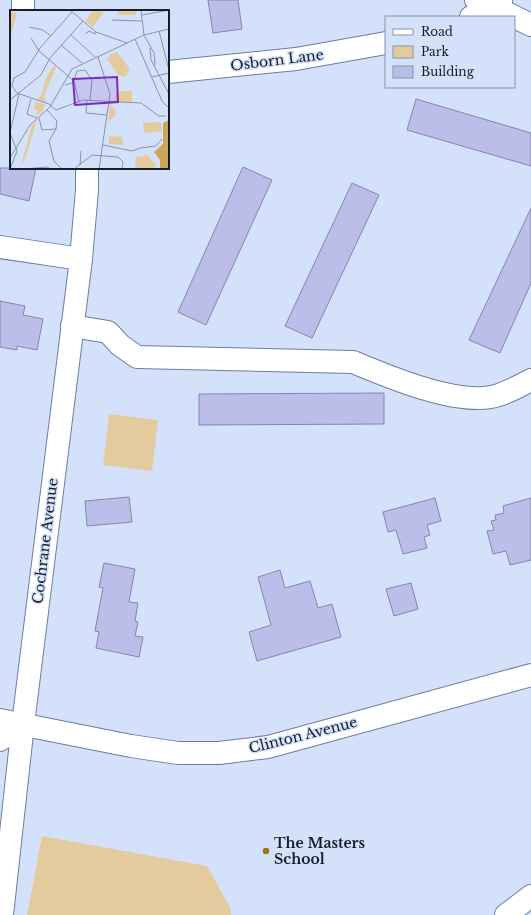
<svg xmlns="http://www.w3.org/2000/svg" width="531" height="915" font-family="'Libre Baskerville',serif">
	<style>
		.green { fill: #e4cb9e }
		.building { fill: #bcbeea; stroke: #8385ae }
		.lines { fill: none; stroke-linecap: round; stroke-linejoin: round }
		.minor-casing { stroke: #6a7ea2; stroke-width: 24 }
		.minor { stroke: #fff; stroke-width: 22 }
		.poi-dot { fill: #9b7420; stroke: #d4e1fa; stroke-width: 1.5 }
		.labels { text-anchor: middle; stroke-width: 3; stroke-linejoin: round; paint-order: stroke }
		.street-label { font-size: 14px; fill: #161e2c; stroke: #d4e1fa }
		.poi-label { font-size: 14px; font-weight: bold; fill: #161e2c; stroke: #d4e1fa; text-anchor: start }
		.inset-road { fill: none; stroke: #8893a8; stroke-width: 1 }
		.view { fill: #7b2cbf; fill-opacity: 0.15; stroke: #7b2cbf; stroke-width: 2 }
		.inset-edge { fill: none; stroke: #161e2c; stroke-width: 2 }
	</style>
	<rect width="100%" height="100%" fill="#d4e1fa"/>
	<g class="green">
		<polygon points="109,414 158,420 152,471 103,465"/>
		<polygon points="42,836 207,866 231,909 231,915 27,915"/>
	</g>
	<g class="building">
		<polygon points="208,0 238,0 242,29 213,33"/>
		<polygon points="416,99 531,133 531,166 407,130"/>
		<polygon points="243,167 272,180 206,325 178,312"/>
		<polygon points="0,168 36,168 29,201 0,194"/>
		<polygon points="352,183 379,195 312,338 285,326"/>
		<polygon points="531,208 531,283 500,353 469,340"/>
		<polygon points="0,301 25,306 23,315 43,319 37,350 17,346 17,350 0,347"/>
		<polygon points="384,393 384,424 199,425 199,394"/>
		<polygon points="129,497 132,522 87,526 85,501"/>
		<polygon points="435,498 441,521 427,525 430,535 424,537 427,548 403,554 396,530 388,532 383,512"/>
		<polygon points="531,498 531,560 510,565 506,551 493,554 487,531 494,530 491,521 496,520 495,515 504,513 503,506"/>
		<polygon points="104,563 135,569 129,602 138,603 135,621 138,622 135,636 143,637 139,657 96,648 99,632 95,631 103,588 99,587"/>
		<polygon points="280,570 285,588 310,581 318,608 332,604 341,637 257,661 249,632 271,625 258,577"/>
		<polygon points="411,583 418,609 394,616 386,589"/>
	</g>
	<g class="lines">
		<defs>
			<g id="minor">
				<polyline points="476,0 496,8 531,25"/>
				<polyline points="23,11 23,0"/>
				<polyline points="471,17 496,8 501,2"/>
				<polyline points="168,72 296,59 386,43"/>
				<polyline points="0,247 81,259"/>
				<path d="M72 326 108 332 120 345 137 357 353 362C389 377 453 404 491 397 504 395 519 386 531 380"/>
				<polyline points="0,720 131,746 178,753 219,753 268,747 531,675"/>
				<polyline points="0,740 23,724"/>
				<polyline points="2,915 23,724 81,259 87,190 87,168"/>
				<polyline points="506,915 531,896"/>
			</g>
		</defs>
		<use href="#minor" class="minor-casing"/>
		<use href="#minor" class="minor"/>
	</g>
	<circle class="poi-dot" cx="266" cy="851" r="4"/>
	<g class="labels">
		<g class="street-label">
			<text transform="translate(277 60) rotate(-7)" y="5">Osborn Lane</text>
			<text transform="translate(45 541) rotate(-83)" y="5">Cochrane Avenue</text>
			<text transform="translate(303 735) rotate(-14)" y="5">Clinton Avenue</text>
		</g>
		<g class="poi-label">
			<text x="274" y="848">The Masters<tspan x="274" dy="16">School</tspan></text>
		</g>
	</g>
	<g transform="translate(10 10)">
		<rect width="159" height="159" fill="#d4e1fa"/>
		<path d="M83 0 94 2 83 17 75 11ZM108 0H126V5H108ZM0 2 7 3 0 30ZM107 42 120 59 115 67 108 65 97 49 101 44ZM44 55 46 58 34 85 36 92 26 89 31 86 36 68ZM107 81H122V93L104 91ZM25 92 35 94 33 101 26 106 27 100 24 99ZM100 94 106 102 105 106 98 112ZM27 110 16 146 10 159 22 115ZM151 112 152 121 134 123 133 113ZM99 126 112 127 113 135 99 134ZM137 144 147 157 125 159 126 146 133 147Z" fill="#e4cb9e"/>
		<path d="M159 110V159H150V150L144 142 153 134V113Z" fill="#cda659"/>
		<path class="inset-road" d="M60 0 86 22 117 33M131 0 134 25M62 2 30 38 15 62 4 68 2 76 7 83 39 94 46 100 73 90 131 93 149 106H156M132 5 159 0M102 10 132 11M19 17 33 20 41 26M149 21 159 60M75 24 79 21 85 24 86 22M61 25 85 47M134 25 144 43 145 55M21 28 29 41 64 71 69 92M125 29 152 91 158 97M51 35 72 53M140 38 141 50 159 84M88 47 100 84 89 159M142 67 159 63M55 75 63 73 67 61 75 60 82 70 80 90M21 89 17 104 27 108M0 90 31 65 40 48 73 11M77 90 76 103 97 105M37 100 47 111 46 119 39 131 44 151 52 159M29 108 32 120 46 119M93 135 122 141 130 138 146 136 152 129M0 148 20 115 40 97 62 59 134 25 159 19M70 155 71 141M0 159 7 141 0 123 9 84M13 159 37 157 41 159M64 159 82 145 108 147 113 152 112 159"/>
		<path class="view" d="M107 67 108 92 65 95 63 69Z"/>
		<rect width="159" height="159" class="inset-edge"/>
	</g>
	<rect x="385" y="16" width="130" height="72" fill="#d4e1fa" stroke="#8893a8"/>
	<rect x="393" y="29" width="20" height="6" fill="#ffffff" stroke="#8893a8"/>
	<text x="421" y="36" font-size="12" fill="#161e2c">Road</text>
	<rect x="393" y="46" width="20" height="12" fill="#e4cb9e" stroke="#8893a8"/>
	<text x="421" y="56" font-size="12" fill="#161e2c">Park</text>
	<rect x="393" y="66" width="20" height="12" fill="#bcbeea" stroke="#8893a8"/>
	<text x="421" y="76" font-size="12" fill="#161e2c">Building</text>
</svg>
